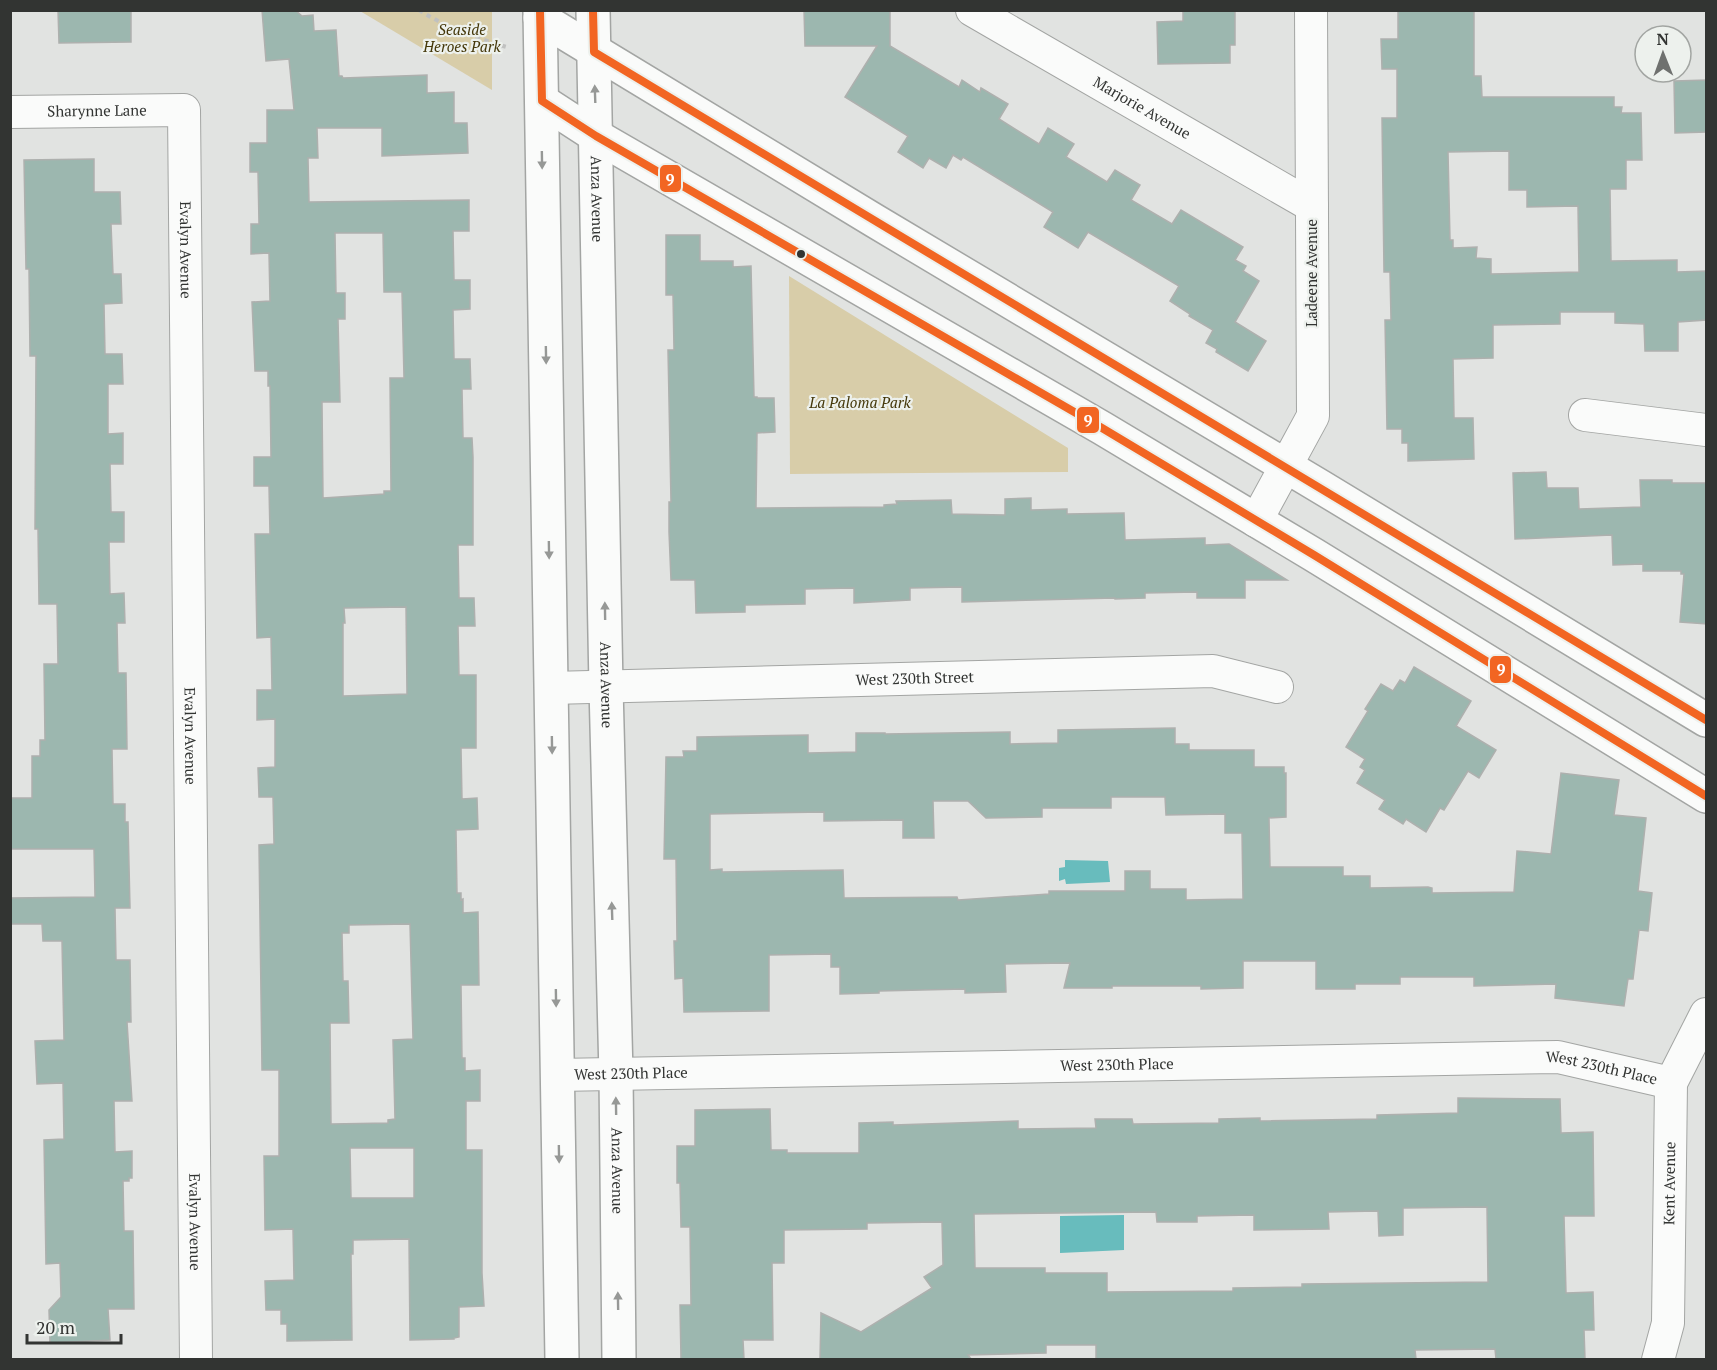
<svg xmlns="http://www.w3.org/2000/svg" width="1717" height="1370" font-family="'PT Serif',serif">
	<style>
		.green { fill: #d8cda9 }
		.water { fill: #68bcbd }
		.building { fill: #9cb7af; stroke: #aeb0ae; stroke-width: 1.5; fill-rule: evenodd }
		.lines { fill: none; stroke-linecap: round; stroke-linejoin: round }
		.minor-casing { stroke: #a3a5a3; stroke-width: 34 }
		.secondary-casing { stroke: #a3a5a3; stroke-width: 36 }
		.path { stroke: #c0c1c0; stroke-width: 4; stroke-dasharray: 4.5 4.5; stroke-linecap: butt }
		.minor { stroke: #fafbfa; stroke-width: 32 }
		.secondary { stroke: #fafbfa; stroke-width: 33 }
		.bus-1-casing { stroke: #edf1ed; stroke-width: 12 }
		.bus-1 { stroke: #f26522; stroke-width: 8 }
		.oneway { fill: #969896 }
		.bus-dot { fill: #323432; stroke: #edf1ed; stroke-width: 2 }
		.labels { text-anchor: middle; stroke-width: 4.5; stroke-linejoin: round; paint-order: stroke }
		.park-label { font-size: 15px; font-style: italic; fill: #443709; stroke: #edf1ed }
		.street-label { font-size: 15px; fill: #323432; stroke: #edf1ed }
		.line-badge { stroke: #edf1ed; stroke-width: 2 }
		.badge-label { font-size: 16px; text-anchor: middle; font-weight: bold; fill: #fff }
	</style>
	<rect width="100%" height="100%" fill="#e1e3e1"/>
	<g class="green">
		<polygon points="360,11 492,11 492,90"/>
		<polygon points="789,276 1068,448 1068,472 790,474"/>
	</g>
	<g class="water">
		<polygon points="1065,860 1108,861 1110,882 1066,884 1065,879 1059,881 1059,868 1065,867"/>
		<polygon points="1124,1215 1124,1250 1060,1253 1060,1216"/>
	</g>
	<g class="building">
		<polygon points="58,10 131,10 131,42 59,43"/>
		<path d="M262 10H295L302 16 313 15 314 31 336 30 339 76H342L343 78 427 75V93L454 92V123H467L468 153 382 156V128H317L318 158H308L309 202 469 200V231H453L454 280H470V309L453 310 454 359H470L471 389H462L463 438H472L473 457V545H458L459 598H474L475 626H458L459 675H476V748H461L462 799 477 798 478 829 456 830 457 893H461V900L463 899V913L478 912 479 985H461L462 1058H465V1071L480 1070V1101H466V1150H482V1273L484 1306 459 1307V1337L454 1338V1339L410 1340 409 1239 353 1240V1254H351L352 1340 287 1341V1324H281V1310H266L265 1281 294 1280 293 1229 265 1230 264 1156H279V1070H262L259 845 274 844 273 797H259L258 768 275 767V719L257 720V690H272L271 637 257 638 255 534H270L269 486H254V457H271L270 386H268V371H255L252 302 270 301 269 253 251 254V224H259L258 172H250V143H267V110H294L289 59 266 61ZM335 233H383L384 292H402L404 378H390L391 491H384V494L323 498 322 402H340L338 319H345V293H336ZM406 607 407 694 343 696V623H345L344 608ZM410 924 413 1039 393 1040 395 1119 388 1120V1123L331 1124 330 1023H349L348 981H343L342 933H349V925ZM350 1148H414V1198H351Z"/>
		<polygon points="804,10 890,10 890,46 959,87 962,80 980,92 981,88 1008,104 999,119 1039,144 1048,128 1074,144 1066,157 1107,182 1115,170 1140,185 1131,200 1172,224 1181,210 1243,247 1235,260 1246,266 1243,271 1259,281 1235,322 1266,341 1248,371 1216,352 1217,349 1206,343 1213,330 1189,316 1190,314 1170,301 1179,286 1088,232 1078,248 1044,227 1053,212 963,157 961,160 953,155 946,168 929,158 923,168 898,152 908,136 845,97 877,46 805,46"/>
		<polygon points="1183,10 1235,10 1235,45 1230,45 1230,63 1158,64 1157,22 1183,21"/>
		<path d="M1398 10H1474V76H1481L1482 97H1614V107H1622L1621 113H1641L1642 160H1626V189H1610L1611 261 1677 260V272L1707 271V320L1678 322V351H1645L1644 324 1615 323V312H1560V324L1493 325V358L1453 359 1454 418H1473L1474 459 1408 461V443H1402V429H1387L1385 320H1391L1390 272H1384L1382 118H1397V69H1382L1381 39H1398ZM1509 151V190H1527V207L1578 206 1579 272 1491 274V259L1476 258 1477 247 1453 248V240H1450L1448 152Z"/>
		<polygon points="1707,80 1707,132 1675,133 1674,81"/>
		<polygon points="94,159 94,192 120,192 121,224 111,224 113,274 121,274 122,303 104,304 105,354 122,354 123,384 108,384 108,434 123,433 123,464 110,464 111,512 124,512 124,542 109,542 110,594 124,593 125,623 117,623 118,673 126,673 127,749 112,749 113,804 125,804 125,822 128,822 130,908 115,908 116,960 130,960 131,1022 127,1022 132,1101 114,1101 115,1152 132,1151 132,1178 129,1178 129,1181 123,1181 124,1231 133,1231 134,1309 108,1309 110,1340 50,1343 49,1310 61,1297 60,1263 46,1264 44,1140 64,1139 63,1083 37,1084 35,1041 64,1040 62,941 43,941 42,924 10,924 10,898 95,897 94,849 10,849 10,798 32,798 32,756 40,756 40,740 45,740 44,664 58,664 57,604 39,604 38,529 35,529 36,356 30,356 29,269 26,269 24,160"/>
		<polygon points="666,235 700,235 700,261 733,261 733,267 751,266 754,397 757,397 757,398 774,398 775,432 757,433 756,508 884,507 884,505 897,504 896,501 951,500 952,514 1005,515 1005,499 1031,498 1031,510 1067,509 1067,514 1124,513 1125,540 1205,538 1205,545 1229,544 1287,580 1245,580 1245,598 1197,598 1197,592 1145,593 1145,598 1115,599 1115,598 962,602 962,587 910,588 910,600 854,603 854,588 805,589 805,604 745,605 745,612 696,613 695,580 671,580 669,532 669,502 671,502 668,350 674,350 673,295 666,295"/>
		<polygon points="1546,472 1547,488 1578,488 1579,509 1641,507 1640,480 1672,480 1672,483 1707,483 1707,624 1680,622 1684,574 1681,574 1681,571 1643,571 1643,564 1613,565 1612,535 1515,539 1513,473"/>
		<polygon points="1414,667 1471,701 1456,726 1496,750 1479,778 1468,771 1444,810 1440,808 1426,832 1406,819 1403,824 1379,809 1385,800 1357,783 1365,770 1360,767 1365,759 1346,747 1368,711 1365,709 1381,684 1393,691 1400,680 1405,683"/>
		<path d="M1175 728V744H1189V750H1254V767H1284V773H1286V817L1269 818 1270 867H1343V876H1370V888L1428 887 1432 888V893L1514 892 1517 851 1551 854 1561 773 1619 780 1614 815 1646 818 1638 891 1652 893 1648 931 1639 930 1633 979H1628L1624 1006 1555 998 1556 984 1474 986V977H1400V984H1355V989H1316V961H1243V988L1201 989V986H1112V988H1064L1070 963 1005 964 1006 992 965 993V989L879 991V993L840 994V967H831V954L769 955V1011L684 1012 683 978 675 979 674 941H677L676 859H664L666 757H684L683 751H697V737L808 735V753L856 752V733H885V734L1010 732V744L1058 743V730ZM1111 797H1165L1166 815 1225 814V833H1242L1243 899 1186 900V889H1150V871H1125V891H1049V894L958 900 957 897 844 898 843 870 722 872V869L710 870V814L824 812V821L903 820V838H934L933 801H968L986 818 1042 817V808H1111Z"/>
		<path d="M1458 1098 1560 1099 1561 1133 1593 1132 1594 1216H1564L1566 1293 1593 1292 1594 1330H1584L1585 1359H1496L1495 1349 1415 1350 1416 1359H1096V1345H1046V1353L968 1355 971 1359H820L821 1313 861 1332 932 1288 924 1277 943 1265 942 1222 867 1223V1229L784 1230V1263H772L773 1340H743L744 1359H681L680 1305H691L690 1227H681L680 1183H677V1146H695V1110L770 1109 771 1150H787V1153H859V1123L893 1122V1125L1018 1121V1129L1096 1128 1095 1119H1132L1133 1124 1219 1123V1119L1260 1118V1121L1377 1119V1115L1458 1113ZM1487 1207 1488 1282 1302 1284V1287L1233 1288V1291L1107 1292V1273H1045V1268H975L974 1214 1156 1212 1157 1222H1197V1216L1254 1215V1230L1329 1229 1328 1212 1378 1211 1379 1236 1403 1235V1208Z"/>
	</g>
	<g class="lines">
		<defs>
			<g id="minor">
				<path id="s1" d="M972 10 1312 206"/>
				<path id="s2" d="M10 112 184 110 196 1360"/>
				<polyline points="1585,415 1706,430"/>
				<polyline points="1256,521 1313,416 1311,10"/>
				<path id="s3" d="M551 688 1213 671 1277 687"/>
				<path id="s4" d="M557 1075 1558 1057 1671 1083"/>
				<path id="s5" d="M1658 1360 1668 1323 1671 1083 1706 1014"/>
			</g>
			<g id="secondary">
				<polyline points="540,10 562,1360"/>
				<path id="s6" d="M593 10 606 687 616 1074 619 1360"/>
				<polyline points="540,18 875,221 1321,487 1706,720"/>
				<polyline points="542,101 596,136 1102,428 1314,555 1706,796"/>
			</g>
		</defs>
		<use href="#minor" class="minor-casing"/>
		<use href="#secondary" class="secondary-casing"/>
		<path class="path" d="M419 10C447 28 479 39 510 48"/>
		<use href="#minor" class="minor"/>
		<use href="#secondary" class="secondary"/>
		<defs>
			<g id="bus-1">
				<polyline points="540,10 542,101 596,136 1102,428 1314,555 1706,796"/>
				<polyline points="593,10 594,52 1706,720"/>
			</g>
		</defs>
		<use href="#bus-1" class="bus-1-casing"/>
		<use href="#bus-1" class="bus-1"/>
	</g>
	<defs><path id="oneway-solid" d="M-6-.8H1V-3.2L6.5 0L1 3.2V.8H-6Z" transform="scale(1.5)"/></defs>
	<g class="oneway">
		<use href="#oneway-solid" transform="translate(595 94) rotate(-92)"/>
		<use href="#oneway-solid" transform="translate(542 160) rotate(89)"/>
		<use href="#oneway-solid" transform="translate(546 355) rotate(89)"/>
		<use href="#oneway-solid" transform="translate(549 550) rotate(89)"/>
		<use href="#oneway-solid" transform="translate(605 611) rotate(-91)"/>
		<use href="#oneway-solid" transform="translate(552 745) rotate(89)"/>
		<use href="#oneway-solid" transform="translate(612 911) rotate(-92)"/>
		<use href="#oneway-solid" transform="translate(556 998) rotate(89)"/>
		<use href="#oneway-solid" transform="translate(616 1106) rotate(-91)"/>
		<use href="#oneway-solid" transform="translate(559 1154) rotate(89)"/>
		<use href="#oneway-solid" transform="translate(618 1301) rotate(-91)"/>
	</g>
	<circle class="bus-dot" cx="801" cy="254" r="5"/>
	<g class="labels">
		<g class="park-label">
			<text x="462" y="35">Seaside<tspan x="462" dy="17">Heroes Park</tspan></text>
			<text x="860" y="408">La Paloma Park</text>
		</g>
		<g class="street-label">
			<text dy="5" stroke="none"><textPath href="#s1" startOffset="196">Marjorie Avenue</textPath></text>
			<text dy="5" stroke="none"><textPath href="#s2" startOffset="87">Sharynne Lane</textPath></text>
			<text dy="5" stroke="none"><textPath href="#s6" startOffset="189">Anza Avenue</textPath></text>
			<text dy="5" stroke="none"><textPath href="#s2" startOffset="314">Evalyn Avenue</textPath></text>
			<text transform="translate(1312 273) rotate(-90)" y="5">Ladeene Avenue</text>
			<text dy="5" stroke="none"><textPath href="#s3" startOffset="364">West 230th Street</textPath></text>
			<text dy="5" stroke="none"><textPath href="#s6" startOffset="675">Anza Avenue</textPath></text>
			<text dy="5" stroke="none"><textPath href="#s2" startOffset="800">Evalyn Avenue</textPath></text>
			<text dy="5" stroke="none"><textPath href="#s4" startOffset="560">West 230th Place</textPath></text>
			<text dy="5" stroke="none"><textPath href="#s4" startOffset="1046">West 230th Place</textPath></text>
			<text dy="5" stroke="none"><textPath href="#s4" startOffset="74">West 230th Place</textPath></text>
			<text dy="5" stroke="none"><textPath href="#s6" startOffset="1161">Anza Avenue</textPath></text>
			<text dy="5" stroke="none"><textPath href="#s5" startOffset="178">Kent Avenue</textPath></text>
			<text dy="5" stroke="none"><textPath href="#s2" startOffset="1286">Evalyn Avenue</textPath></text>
		</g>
	</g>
	<g class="line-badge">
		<rect x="659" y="164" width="23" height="29" rx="6" fill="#f26522"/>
		<rect x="1076" y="406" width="24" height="28" rx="6" fill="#f26522"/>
		<rect x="1489" y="655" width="23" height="29" rx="6" fill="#f26522"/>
	</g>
	<g class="badge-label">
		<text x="670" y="185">9</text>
		<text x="1088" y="426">9</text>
		<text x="1501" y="675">9</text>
	</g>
	<rect width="1717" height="1370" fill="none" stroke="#323432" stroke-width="24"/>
	<g transform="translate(1663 54) rotate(359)"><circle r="28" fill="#edf1ed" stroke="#a2a5a2" stroke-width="1.5"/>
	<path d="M0-4.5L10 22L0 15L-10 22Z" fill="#6f716f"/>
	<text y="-9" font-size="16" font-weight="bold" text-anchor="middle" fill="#323432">N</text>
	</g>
	<path d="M27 1334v9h94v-9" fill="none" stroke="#323432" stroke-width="3"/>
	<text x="36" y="1334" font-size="18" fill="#323432" stroke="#edf1ed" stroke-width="4.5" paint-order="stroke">20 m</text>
</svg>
